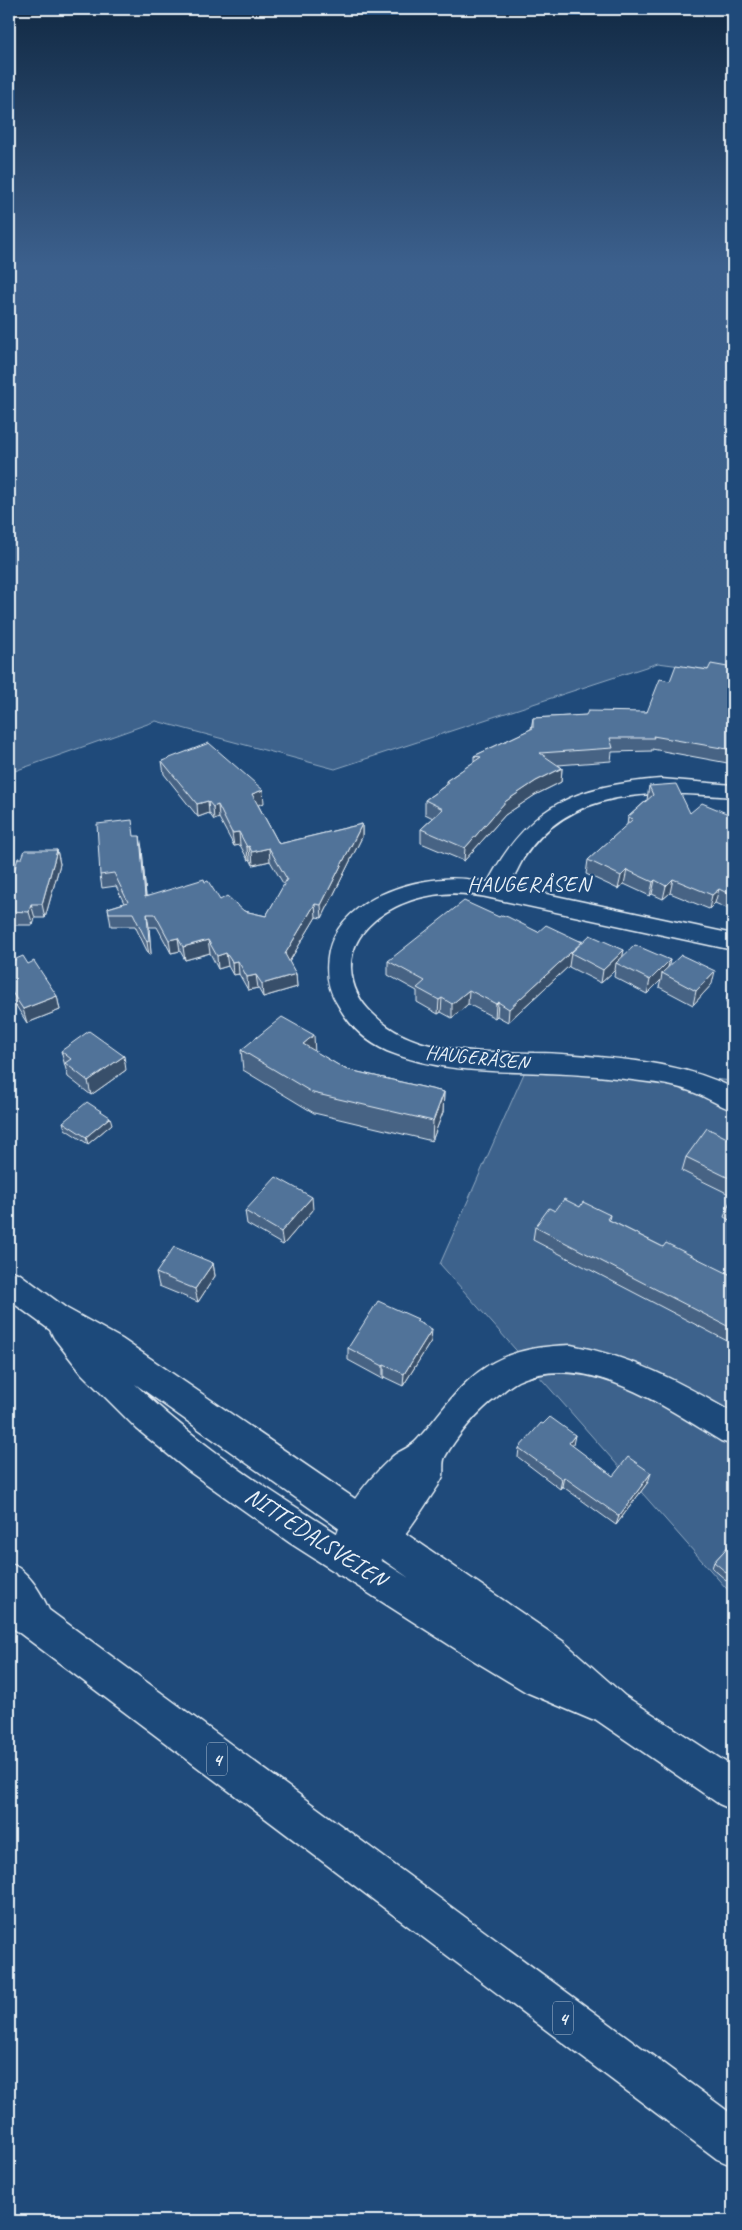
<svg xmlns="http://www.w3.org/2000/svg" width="742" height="2230" font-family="Caveat,sans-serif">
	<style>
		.green { fill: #3c628c; stroke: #92aac2 }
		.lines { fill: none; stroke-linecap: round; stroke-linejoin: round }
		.street-casing { stroke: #e8f1f8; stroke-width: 3 }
		.secondary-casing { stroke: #e8f1f8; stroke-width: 3 }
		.highway-casing { stroke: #e8f1f8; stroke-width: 3 }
		.street { fill: #1f4a7a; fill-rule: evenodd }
		.secondary { fill: #1f4a7a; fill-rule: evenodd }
		.highway { fill: #1f4a7a; fill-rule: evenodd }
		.wall { fill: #466384; stroke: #e8f1f8 }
		.shaded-wall { fill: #39506b; stroke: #e8f1f8 }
		.building { fill: #517399; stroke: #e8f1f8 }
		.labels { text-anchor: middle; stroke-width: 4; stroke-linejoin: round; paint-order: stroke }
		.shield { fill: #1f4a7a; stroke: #acbfd2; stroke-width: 1 }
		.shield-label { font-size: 19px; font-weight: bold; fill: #e8f1f8 }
		.street-label { font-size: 20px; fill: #e8f1f8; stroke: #1f4a7a }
		.quarter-label { font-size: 22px; letter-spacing: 1px; fill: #e8f1f8; stroke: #1f4a7a }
		.near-street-label { font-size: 24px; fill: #e8f1f8; stroke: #1f4a7a }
	</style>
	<rect width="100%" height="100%" fill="#1f4a7a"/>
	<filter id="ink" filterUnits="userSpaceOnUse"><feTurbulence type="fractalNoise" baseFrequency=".02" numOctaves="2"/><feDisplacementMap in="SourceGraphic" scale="10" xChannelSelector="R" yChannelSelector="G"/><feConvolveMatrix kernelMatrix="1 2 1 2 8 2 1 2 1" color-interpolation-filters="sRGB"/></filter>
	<g filter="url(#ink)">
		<g class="green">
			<polygon points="9,265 733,265 733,673 658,663 335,769 156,721 9,773"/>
			<polygon points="529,1062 733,1081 733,1596 440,1264"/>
		</g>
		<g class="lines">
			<defs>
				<g id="street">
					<path d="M661 779 733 785V797C657 791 570 785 523 859 518 868 514 877 509 886L733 934V950L495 899C478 895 460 892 442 894 403 897 351 922 351 968 352 987 359 1001 373 1014 414 1056 479 1051 534 1053 555 1053 576 1055 598 1057 645 1061 691 1067 733 1088V1110C722 1107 713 1101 702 1096 685 1088 667 1084 648 1082 614 1077 580 1074 546 1073 492 1071 438 1072 387 1051 366 1042 349 1025 338 1005 327 988 325 971 329 951 340 904 399 882 443 879 458 877 473 880 488 882 529 804 576 786 661 779Z"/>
					<path d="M571 1345C634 1357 678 1381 733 1413V1445L721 1441C665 1407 586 1350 518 1381 510 1385 503 1392 497 1397 478 1411 456 1437 445 1457 442 1462 444 1470 443 1476 442 1479 439 1483 438 1486 423 1507 390 1566 364 1567L361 1574 349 1579 337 1574C335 1570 331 1565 332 1560 333 1521 365 1482 392 1457 400 1450 410 1448 417 1440 442 1413 460 1380 494 1362 518 1349 544 1346 571 1345Z"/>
				</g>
				<path id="secondary" d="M9 1270 20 1274 66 1308 122 1339 564 1642 625 1696 733 1767V1810L719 1804 595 1719 592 1720 526 1692 473 1660 290 1543 187 1470 137 1429 82 1374 54 1338 50 1330 9 1300ZM135 1384 409 1578C315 1519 215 1462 135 1384Z"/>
				<path id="highway" d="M9 1563C27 1569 41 1592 49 1610L733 2115V2166L717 2159 9 1625Z"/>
			</defs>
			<use href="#street" class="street-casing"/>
			<use href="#secondary" class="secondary-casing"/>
			<use href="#highway" class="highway-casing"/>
			<use href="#street" class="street"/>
			<use href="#secondary" class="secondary"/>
			<use href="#highway" class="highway"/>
		</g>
		<g class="wall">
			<polygon points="733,668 733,764 652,749 652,751 612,752 611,761 558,765 562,768 561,782 535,795 505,815 464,861 421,843 421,829 433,818 425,814 425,800 446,785 446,781 474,762 474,756 531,729 533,718 647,712 670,681 708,670"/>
			<polygon points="162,761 264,803 258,805 279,844 362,824 362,837 322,918 316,917 289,962 296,974 297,987 263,997 258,988 248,990 239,974 233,975 228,966 218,969 210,953 185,960 180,951 171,953 157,927 149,927 151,954 149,955 135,926 111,926 108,908 124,903 116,886 102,888 100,875 135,836 142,849 146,896 220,900 244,911 266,916 284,885 270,861 253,865 250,859 248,860 240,845 234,846 219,818 214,820 209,813 198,817 164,774"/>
			<polygon points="649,786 690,813 731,815 733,813 733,911 715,903 709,909 670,893 663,899 652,894 650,896 624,884 618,889 586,874 588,860 627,825 628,817 647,800"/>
			<polygon points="57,850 60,864 45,918 35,918 33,925 10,925 9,920 9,889 22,858"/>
			<polygon points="499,917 538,932 624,950 622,957 670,960 668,968 712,984 693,1005 659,987 661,980 647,994 614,977 615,970 601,983 569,967 569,966 508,1022 497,1016 495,1018 468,1004 452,1018 441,1012 438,1014 417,1002 417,991 388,975 388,961"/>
			<polygon points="9,962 28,964 57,996 60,1010 27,1023 13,1001 9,1000"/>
			<polygon points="733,984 733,1006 726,1002 729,989"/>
			<polygon points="241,1050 314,1051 345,1069 444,1092 443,1112 432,1141 314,1113 243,1070"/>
			<polygon points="61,1051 126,1070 91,1095 68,1077"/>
			<polygon points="63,1122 112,1124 88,1144 65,1129"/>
			<polygon points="733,1141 733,1191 731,1195 682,1171 686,1157"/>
			<polygon points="733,1197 733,1222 724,1217 729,1204"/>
			<polygon points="580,1207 610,1215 609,1220 663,1247 733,1276 733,1344 533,1240 535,1227 555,1211"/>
			<polygon points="313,1210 283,1245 247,1224 245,1211"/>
			<polygon points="213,1263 215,1276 198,1302 159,1286 156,1273"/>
			<polygon points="417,1322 431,1341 403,1386 384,1377 383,1379 348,1360 348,1348"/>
			<polygon points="543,1424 575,1435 572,1446 613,1476 648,1482 616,1525 562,1486 560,1489 518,1457 519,1448"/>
			<polygon points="733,1541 733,1586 712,1568 714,1562"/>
		</g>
		<g class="shaded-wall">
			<polygon points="562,768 561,782 535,795 505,815 464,861 465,848 506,801 536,781"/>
			<polygon points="263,790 264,803 253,807 252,794"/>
			<polygon points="208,801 209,813 198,817 197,804"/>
			<polygon points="218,805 219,818 214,820 213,807"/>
			<polygon points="362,824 362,837 322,918 321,905"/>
			<polygon points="239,832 240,845 234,846 232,833"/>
			<polygon points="140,836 142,849 147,910 145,897"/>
			<polygon points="249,846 250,859 248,860 247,847"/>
			<polygon points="269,848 270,861 253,865 252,852"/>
			<polygon points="57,850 60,864 45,918 42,904"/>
			<polygon points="627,870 624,884 618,889 621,876"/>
			<polygon points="673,879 670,893 663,899 666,886"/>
			<polygon points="655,880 652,894 650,896 653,882"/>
			<polygon points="719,889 715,903 709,909 712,895"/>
			<polygon points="31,904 35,918 33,925 29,912"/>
			<polygon points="315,904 316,917 286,967 285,954"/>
			<polygon points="147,914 149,927 151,954 149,955 147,942"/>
			<polygon points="178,938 180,951 171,953 169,940"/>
			<polygon points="208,940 210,953 185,960 183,947"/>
			<polygon points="582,942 571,953 569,966 508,1022 509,1009"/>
			<polygon points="624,950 621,964 616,963 615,970 601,983 603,970"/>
			<polygon points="226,953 228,966 218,969 217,956"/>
			<polygon points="670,960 666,974 662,973 661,980 647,994 650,980"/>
			<polygon points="238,961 239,974 233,975 232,962"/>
			<polygon points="715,971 712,984 693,1005 696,991"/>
			<polygon points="296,974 297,987 263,997 262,984"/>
			<polygon points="256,975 258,988 248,990 247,977"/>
			<polygon points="469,990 468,1004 452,1018 452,1004"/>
			<polygon points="57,996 60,1010 27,1023 23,1009"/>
			<polygon points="442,998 441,1012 438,1014 439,1000"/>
			<polygon points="498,1002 497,1016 495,1018 496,1004"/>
			<polygon points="314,1035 315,1055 303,1044"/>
			<polygon points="124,1056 126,1070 91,1095 88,1081"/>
			<polygon points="444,1092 443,1112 432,1141 433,1121"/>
			<polygon points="110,1117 112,1124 88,1144 86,1137"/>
			<polygon points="312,1197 313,1210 283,1245 281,1232"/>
			<polygon points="213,1263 215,1276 198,1302 195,1289"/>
			<polygon points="432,1329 431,1341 403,1386 404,1374"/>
			<polygon points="384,1365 384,1377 383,1379 383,1366"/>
			<polygon points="575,1435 573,1445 566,1452 569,1443"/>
			<polygon points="651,1473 648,1482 616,1525 619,1516"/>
			<polygon points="564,1477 562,1486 560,1489 562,1479"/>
		</g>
		<g class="building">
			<polygon points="711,664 733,668 733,750 653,736 654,738 610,738 613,748 540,753 562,768 536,781 506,801 465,848 421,829 443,809 425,800 449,783 446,781 481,757 474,756 533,728 533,718 586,715 588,711 647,712 660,679 670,681 676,665 708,670"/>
			<polygon points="209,743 263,790 252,794 279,844 362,824 321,905 315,904 285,954 296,974 262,984 256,975 247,977 238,961 232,962 226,953 217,956 208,940 183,947 178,938 169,940 155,914 147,914 149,941 147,942 133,913 109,913 108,908 128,902 114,873 100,875 97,824 132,820 134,836 140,836 145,897 204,879 205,882 208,881 220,900 227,896 244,911 266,916 287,879 269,848 252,852 249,846 247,847 239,832 232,833 218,805 213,807 208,801 197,804 162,761"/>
			<polygon points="676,784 690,813 702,803 731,815 733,813 733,896 719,889 712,895 673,879 666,886 655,880 653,882 627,870 621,876 588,860 633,819 628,817 653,795 649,786"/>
			<polygon points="25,850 57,850 42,904 31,904 29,912 9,911 9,889 18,858 22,858"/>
			<polygon points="464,901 499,917 502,915 508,917 538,932 546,925 582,942 509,1009 498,1002 496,1004 469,990 452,1004 442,998 439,1000 417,988 425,981 388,961"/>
			<polygon points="590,935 624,950 603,970 571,953"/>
			<polygon points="635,945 670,960 650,980 616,963"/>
			<polygon points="681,955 715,971 696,991 662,973"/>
			<polygon points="23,956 28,964 34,961 57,996 23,1009 9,988 9,962"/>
			<polygon points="733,984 733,990 729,989"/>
			<polygon points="282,1017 314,1035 303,1044 345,1069 444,1092 433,1121 313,1093 241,1050"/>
			<polygon points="89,1031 124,1056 88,1081 65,1063 71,1059 61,1051"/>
			<polygon points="87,1102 110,1117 86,1137 63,1122"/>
			<polygon points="707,1128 733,1141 733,1180 686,1157"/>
			<polygon points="276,1177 312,1197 281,1232 245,1211"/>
			<polygon points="733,1197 733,1206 729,1204"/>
			<polygon points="564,1199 580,1207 583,1202 610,1215 607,1219 663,1247 666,1243 733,1276 733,1329 535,1227 549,1208 555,1211"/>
			<polygon points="174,1247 213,1263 195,1289 156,1273"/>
			<polygon points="378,1301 418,1319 416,1321 432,1329 404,1374 384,1365 383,1366 348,1348"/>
			<polygon points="550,1417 575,1435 569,1443 613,1476 628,1457 651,1473 619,1516 564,1477 562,1479 519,1448 541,1423 543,1424"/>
			<polygon points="733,1541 733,1578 714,1562"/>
		</g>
	</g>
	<linearGradient id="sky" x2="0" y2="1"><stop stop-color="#112943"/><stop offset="0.46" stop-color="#3c608d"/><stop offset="1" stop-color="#3c608d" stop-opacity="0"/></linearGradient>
	<rect width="742" height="578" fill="url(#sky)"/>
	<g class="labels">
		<g class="shield">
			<rect x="207" y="1742.5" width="20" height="33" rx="4"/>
			<rect x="553" y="2001.5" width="20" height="33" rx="4"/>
		</g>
		<g class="shield-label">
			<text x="217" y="1766">4</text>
			<text x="563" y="2025">4</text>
		</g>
		<g class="street-label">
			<text transform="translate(477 1057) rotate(6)" y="7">HAUGERÅSEN</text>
		</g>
		<g class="quarter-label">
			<text x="529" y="891">HAUGERÅSEN</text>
		</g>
		<g class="near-street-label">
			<text transform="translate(316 1537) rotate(33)" y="8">NITTEDALSVEIEN</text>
		</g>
	</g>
	<rect width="742" height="2230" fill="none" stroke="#1f4a7a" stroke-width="30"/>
	<rect x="15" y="15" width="712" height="2200" fill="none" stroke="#e8f1f8" stroke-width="2" filter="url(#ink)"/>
</svg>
